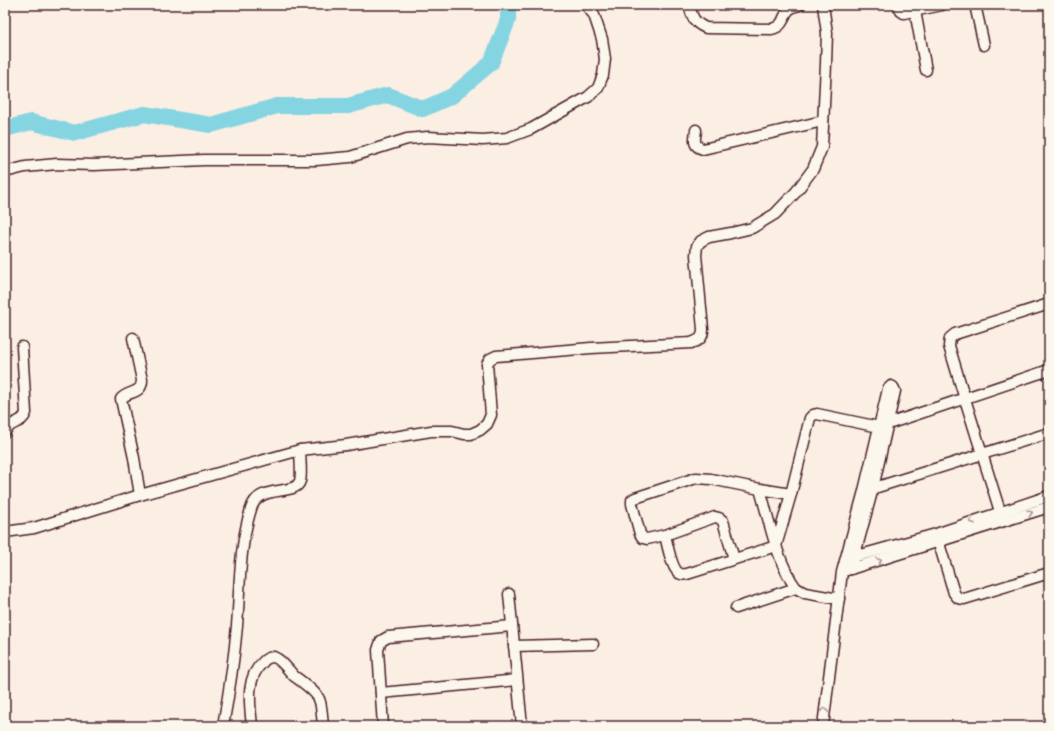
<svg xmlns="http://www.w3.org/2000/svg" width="1054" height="731" font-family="'Comic Neue',sans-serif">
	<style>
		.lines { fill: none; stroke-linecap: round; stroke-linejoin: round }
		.river { stroke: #85d4e2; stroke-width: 16 }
		.minor-casing { stroke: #4a1f2b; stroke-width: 13 }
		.minor { stroke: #fbf7ec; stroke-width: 10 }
		.oneway { stroke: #ab9695 }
	</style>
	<rect width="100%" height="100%" fill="#fbeee3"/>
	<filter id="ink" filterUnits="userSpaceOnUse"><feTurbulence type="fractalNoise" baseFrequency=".025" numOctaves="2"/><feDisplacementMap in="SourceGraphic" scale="8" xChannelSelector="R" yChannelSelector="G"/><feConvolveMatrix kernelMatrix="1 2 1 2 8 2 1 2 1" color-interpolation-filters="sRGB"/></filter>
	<g filter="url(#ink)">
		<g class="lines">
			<polyline class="river" points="5,129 31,122 75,133 144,114 211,125 277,106 348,106 388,95 423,109 452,96 491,63 508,20 508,5"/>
			<defs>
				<g id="minor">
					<path d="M689 5C692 17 694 23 706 28L772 29C790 24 778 9 800 5"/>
					<polyline points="898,5 901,11 904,13 942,5"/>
					<polyline points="975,5 984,45"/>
					<polyline points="915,11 926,70"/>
					<path d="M696 130C695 139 692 146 703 149L823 121"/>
					<polyline points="5,172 25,167 57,164 94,165 204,160 316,160 350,157 407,139 428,137 483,140 507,138 531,129 588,97 598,88 603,75 605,59 602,39 594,15 586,5"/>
					<path d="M133 338 142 380C142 395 128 390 121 399L134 458 140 495"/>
					<path d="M5 432C10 420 22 425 26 413L22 347"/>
					<polyline points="760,489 791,494"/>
					<polyline points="868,490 1049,433"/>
					<polyline points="1003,521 965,399 949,346 950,338 955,334 1049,304"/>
					<polyline points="5,532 34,528 140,495 300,450"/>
					<path d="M665 535C667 543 672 572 681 574 683 575 685 574 687 574L776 546 791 494 810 418 813 415 817 414 879 427 1049 370"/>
					<polyline points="937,537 954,593 958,598 964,599 1049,573"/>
					<polyline points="850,558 936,534 1049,496"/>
					<path d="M734 559 723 521 719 518 715 517 665 535 647 539 643 538 640 534 632 504V500L635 498 696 478 711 479 760 489C769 520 777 562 796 588"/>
					<polyline points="847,570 1049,507"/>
					<polyline points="509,594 522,726"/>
					<polyline points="736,608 796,588 805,593 839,599"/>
					<polyline points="514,646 593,644"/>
					<polyline points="381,693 517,680"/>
					<path d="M223 726C229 693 234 660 237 626 240 587 239 547 251 509 258 483 295 497 300 481 302 475 300 458 300 450L346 445 431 431H452L464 434H471L480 430 487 424 491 415 487 364 490 359 496 356 591 348 691 343C700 340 703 338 703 329L696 255 697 246 701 241 709 237 731 233 752 228 775 214 796 192 813 169 822 147 826 64 827 33 823 5"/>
					<path d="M252 726C250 705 245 678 263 662 265 659 270 657 274 657 281 659 289 671 294 676 301 681 316 692 319 699 322 705 322 718 323 726"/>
					<polyline points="383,726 378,650 381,641 388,637 512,626"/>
					<polyline points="823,726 842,572 864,491 888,389 891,386 893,387 895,391 873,488 851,569"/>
				</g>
			</defs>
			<use href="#minor" class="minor-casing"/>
			<use href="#minor" class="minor"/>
		</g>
		<defs><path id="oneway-chevron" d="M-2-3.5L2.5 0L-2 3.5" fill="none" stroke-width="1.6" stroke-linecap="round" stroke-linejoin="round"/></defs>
		<g class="oneway">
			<use href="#oneway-chevron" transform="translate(1030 513) rotate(-18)"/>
			<use href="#oneway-chevron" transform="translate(972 521) rotate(161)"/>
			<use href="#oneway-chevron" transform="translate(879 561) rotate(-18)"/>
			<use href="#oneway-chevron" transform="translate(825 710) rotate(-82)"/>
		</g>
	</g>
	<rect width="1054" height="731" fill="none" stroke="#fbf7ec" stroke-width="20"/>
	<rect x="10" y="10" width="1034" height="711" fill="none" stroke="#4a1f2b" stroke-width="1.5" filter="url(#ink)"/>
</svg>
